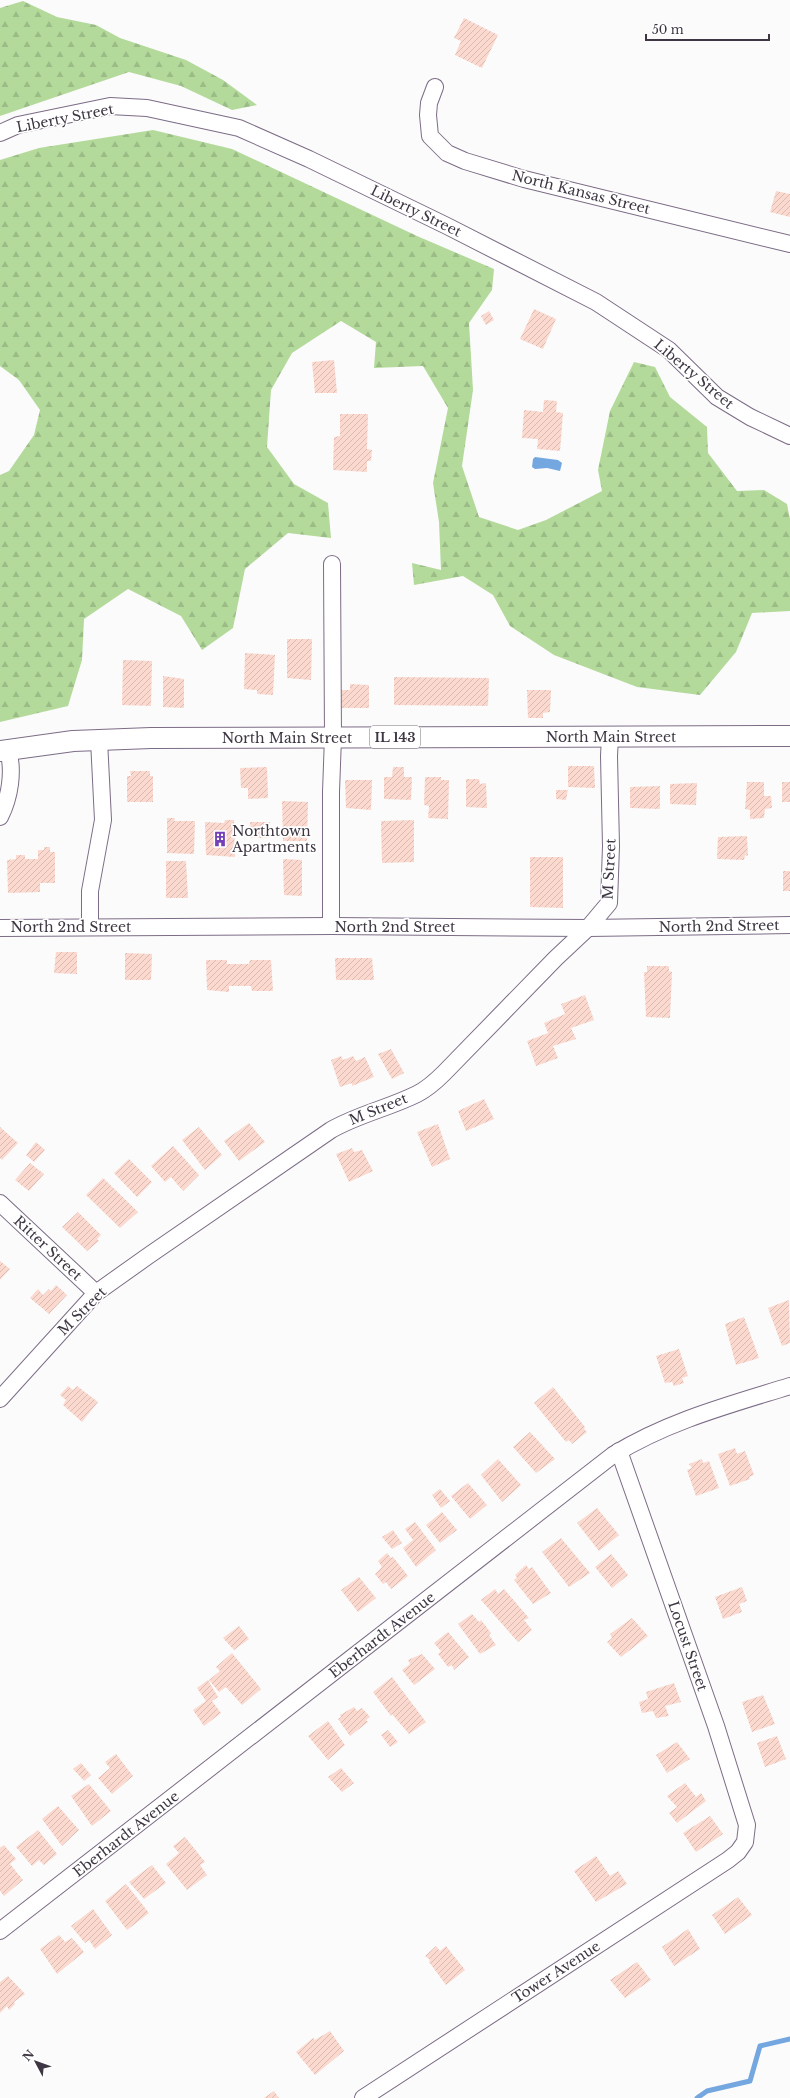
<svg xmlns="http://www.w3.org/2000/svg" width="790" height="2098" font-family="'Libre Baskerville',serif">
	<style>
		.forest { fill: url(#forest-firs) }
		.water { fill: #74a7e0 }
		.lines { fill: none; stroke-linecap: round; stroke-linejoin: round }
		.stream { stroke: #74a7e0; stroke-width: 5 }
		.building { fill: url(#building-hatch) }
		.minor-casing { stroke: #7c6c86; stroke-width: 18 }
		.major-casing { stroke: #7c6c86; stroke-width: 22 }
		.minor { stroke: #fff; stroke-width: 16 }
		.major { stroke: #fff; stroke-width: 20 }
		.labels { text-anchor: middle; stroke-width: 3.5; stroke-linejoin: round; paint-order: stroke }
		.shield { fill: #fff; stroke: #78737b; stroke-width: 1 }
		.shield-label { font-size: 13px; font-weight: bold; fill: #3e3743 }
		.street-label { font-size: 14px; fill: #3e3743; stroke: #fff }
		.poi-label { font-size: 14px; fill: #3e3743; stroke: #fff; text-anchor: start }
	</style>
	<defs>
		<pattern id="forest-firs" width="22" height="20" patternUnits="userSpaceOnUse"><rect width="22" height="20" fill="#b3da9a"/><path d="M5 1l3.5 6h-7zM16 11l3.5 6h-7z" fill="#9bbc86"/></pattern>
		<pattern id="building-hatch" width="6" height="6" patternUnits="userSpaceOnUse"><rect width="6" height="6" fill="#fbd9cf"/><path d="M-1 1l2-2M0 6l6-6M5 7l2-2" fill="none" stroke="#d8bbb3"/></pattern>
	</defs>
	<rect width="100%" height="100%" fill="#fbfbfb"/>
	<g class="forest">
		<polygon points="23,1 57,17 96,25 120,38 186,60 223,80 257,105 232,110 181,86 129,72 0,116 0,8"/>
		<polygon points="153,130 232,149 417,236 494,269 492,290 469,323 473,390 462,466 479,517 518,530 546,520 602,491 598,470 610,411 634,362 655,367 670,397 707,427 708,453 737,491 764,490 787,504 790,519 790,611 752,613 736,652 700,695 637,687 554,655 510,626 493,595 463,576 414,585 412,563 441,570 439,522 433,483 448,408 423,366 374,368 376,342 341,321 292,353 271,390 267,447 294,484 328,503 331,538 288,533 245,569 233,628 202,650 181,616 128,589 84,619 82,660 68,706 0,722 0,475 9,471 34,435 40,410 19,380 0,366 0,160 39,148"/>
	</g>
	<polygon class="water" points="535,457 558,460 562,463 560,471 547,468 535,469 532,467 533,459"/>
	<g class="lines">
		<polyline class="stream" points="697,2098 707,2091 750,2081 760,2046 790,2039"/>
	</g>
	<g class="building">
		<polygon points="464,18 498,35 482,68 455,55 461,41 454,38"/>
		<polygon points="776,191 790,194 790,217 770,212"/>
		<polygon points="534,309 556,319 543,349 520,339"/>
		<polygon points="489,311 494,320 486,325 481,316"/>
		<polygon points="334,360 337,393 315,393 312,362"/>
		<polygon points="544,400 557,401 556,412 563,413 560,451 537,449 538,439 522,438 524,410 543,412"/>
		<polygon points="340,414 368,414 367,449 372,450 371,461 367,461 367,472 333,470 334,437 340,436"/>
		<polygon points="287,639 312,639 311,680 287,678"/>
		<polygon points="245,653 275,655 273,695 257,694 257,690 244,689"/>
		<polygon points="123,660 152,661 151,706 122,705"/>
		<polygon points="163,676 184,679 184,708 163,707"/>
		<polygon points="394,677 489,678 488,706 394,705"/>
		<polygon points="350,684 369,685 369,708 340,708 340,690 350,690"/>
		<polygon points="527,690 551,690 550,712 543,713 543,718 528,718"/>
		<polygon points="568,766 594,766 595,788 568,787"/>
		<polygon points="267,767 268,798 248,799 248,788 241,788 240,768"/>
		<polygon points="393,767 404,767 404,777 412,777 411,800 384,799 384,777 392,777"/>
		<polygon points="130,771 150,771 150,776 153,776 153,802 127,802 127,776 131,776"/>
		<polygon points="425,777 441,777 441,780 449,780 448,819 428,818 429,806 424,805"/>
		<polygon points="466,779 479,779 480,784 486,783 487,808 466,807"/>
		<polygon points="345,780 372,780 371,810 346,808"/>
		<polygon points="747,782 764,782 764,796 771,796 772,808 765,809 764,818 750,819 750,810 745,809"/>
		<rect x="782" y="782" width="8" height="20"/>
		<polygon points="697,783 696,805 670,804 670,784"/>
		<polygon points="660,786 660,809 630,808 630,787"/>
		<polygon points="556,790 568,790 566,800 556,799"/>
		<polygon points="282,801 308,802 307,841 283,841"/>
		<polygon points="167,818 175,818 174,821 195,821 194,854 167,853"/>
		<polygon points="225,820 234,820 235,857 206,855 205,822 224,823"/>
		<polygon points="414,820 414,862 382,863 381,821"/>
		<polygon points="250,822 270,822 270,838 251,838"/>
		<polygon points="747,836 748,856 745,855 744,860 717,859 718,837"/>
		<polygon points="44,847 50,847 50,852 55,852 55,883 40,883 40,892 8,893 7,860 16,859 16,855 25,855 25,859 38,859 38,850 44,850"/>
		<polygon points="530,857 563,857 563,908 530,907"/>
		<polygon points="283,859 302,860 302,896 284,895"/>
		<polygon points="166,861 186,861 188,898 166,898"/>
		<rect x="783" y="871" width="7" height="20"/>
		<polygon points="56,952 77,952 77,974 54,973"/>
		<polygon points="125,953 152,954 151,980 125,980"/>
		<polygon points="335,958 372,958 374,980 336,980"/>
		<polygon points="206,960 227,960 227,964 249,964 250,960 271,960 273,991 252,991 251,986 229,986 229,992 207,990"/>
		<polygon points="647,966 669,966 669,971 672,972 670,1018 646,1017 644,972 647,972"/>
		<polygon points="585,995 594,1020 571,1028 576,1039 553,1046 558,1058 536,1066 527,1041 548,1033 544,1023 565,1014 561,1004"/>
		<polygon points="391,1049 404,1073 392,1079 378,1054"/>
		<polygon points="341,1056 343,1060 353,1056 356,1061 365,1057 374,1077 352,1086 352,1083 340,1087 331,1060"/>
		<polygon points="484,1099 494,1119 466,1131 458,1111"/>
		<polygon points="249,1123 265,1142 239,1161 224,1141"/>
		<polygon points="438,1124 450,1159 432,1167 417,1132"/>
		<polygon points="0,1127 18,1143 2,1160 0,1158"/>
		<polygon points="199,1127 222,1155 205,1170 182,1140"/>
		<polygon points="36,1142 45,1150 34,1162 26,1155"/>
		<polygon points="173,1146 199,1175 183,1191 171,1177 165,1182 151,1166"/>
		<polygon points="352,1148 354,1152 362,1150 373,1171 349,1182 336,1154"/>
		<polygon points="129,1159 152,1182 137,1197 114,1173"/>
		<polygon points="30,1163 44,1174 29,1191 15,1180"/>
		<polygon points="103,1178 138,1212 120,1228 86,1195"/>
		<polygon points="78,1212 101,1235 97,1239 99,1241 87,1251 62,1227"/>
		<polygon points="0,1261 10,1269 0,1280"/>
		<polygon points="56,1285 67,1295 49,1314 30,1298 38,1289 43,1295 49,1289 51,1291"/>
		<polygon points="789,1300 790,1343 782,1346 768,1308"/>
		<polygon points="744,1317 759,1358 736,1365 725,1324"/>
		<polygon points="679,1349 688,1376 682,1378 684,1383 674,1386 672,1382 665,1383 656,1356"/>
		<polygon points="68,1386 73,1390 77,1386 98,1402 82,1422 63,1405 66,1400 60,1395"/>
		<polygon points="553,1387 585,1427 584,1429 587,1432 572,1444 569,1440 566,1442 534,1403"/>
		<polygon points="530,1432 555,1459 536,1473 513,1447"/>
		<polygon points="735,1448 737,1454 745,1451 754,1475 749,1477 750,1479 730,1486 718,1454"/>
		<polygon points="498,1459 521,1485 502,1502 481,1475"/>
		<polygon points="702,1459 703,1463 709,1461 719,1488 696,1496 687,1470 692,1468 689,1464"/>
		<polygon points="468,1483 487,1505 470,1519 451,1496"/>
		<polygon points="440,1489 450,1501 441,1508 432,1495"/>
		<polygon points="597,1508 619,1535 599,1551 577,1523"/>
		<polygon points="442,1512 457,1530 440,1543 426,1525"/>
		<polygon points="415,1522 436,1550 416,1567 403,1548 413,1540 405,1529"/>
		<polygon points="393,1530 402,1543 392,1549 382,1537"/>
		<polygon points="561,1538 590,1573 569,1587 542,1552"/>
		<polygon points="387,1553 391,1558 393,1557 408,1576 391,1589 386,1582 383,1584 375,1574 382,1567 378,1561"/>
		<polygon points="611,1554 628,1575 612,1588 595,1567"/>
		<polygon points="526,1565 529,1569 532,1567 551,1593 533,1604 514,1580 517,1578 515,1575"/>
		<polygon points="359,1577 376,1598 358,1612 341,1590"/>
		<polygon points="742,1587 747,1601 739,1604 742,1612 723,1619 715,1597"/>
		<polygon points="495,1589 498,1594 504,1589 529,1618 524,1620 532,1630 518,1642 481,1600"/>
		<polygon points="472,1614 479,1622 481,1620 491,1633 489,1635 496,1645 480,1654 458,1624"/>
		<polygon points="632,1618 648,1636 621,1657 607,1642 612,1638 610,1634"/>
		<polygon points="239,1626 249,1639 234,1650 223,1638"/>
		<polygon points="448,1632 469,1657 454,1670 452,1665 448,1667 438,1654 441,1651 434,1643"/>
		<polygon points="232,1653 261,1689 242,1705 226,1687 219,1692 209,1680 220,1671 216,1667"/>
		<polygon points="422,1654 435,1669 414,1685 402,1670 410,1664 408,1660"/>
		<polygon points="392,1677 426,1722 409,1734 392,1714 391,1716 373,1692"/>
		<polygon points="208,1680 218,1697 212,1701 221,1713 204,1726 193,1710 206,1701 197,1688"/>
		<polygon points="674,1683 681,1702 665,1706 669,1716 656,1718 653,1711 642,1713 639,1702 648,1699 646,1692"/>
		<polygon points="763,1695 775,1724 752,1732 742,1702"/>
		<polygon points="354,1707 357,1711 362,1708 370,1717 366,1720 368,1722 350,1736 338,1719 341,1717 340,1715"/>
		<polygon points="328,1721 345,1745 328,1760 308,1736"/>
		<polygon points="388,1730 398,1742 390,1747 381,1735"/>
		<polygon points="777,1736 786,1759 765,1767 757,1743"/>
		<polygon points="677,1742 690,1759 667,1773 656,1755"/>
		<polygon points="116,1754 133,1776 112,1794 98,1778 110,1768 105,1762"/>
		<polygon points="81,1763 91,1775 84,1781 73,1769"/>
		<polygon points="341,1768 354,1783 342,1792 328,1777"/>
		<polygon points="685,1783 696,1797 701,1793 706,1801 677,1823 669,1813 677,1807 667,1796"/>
		<polygon points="89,1784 111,1811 92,1826 71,1796"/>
		<polygon points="58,1806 79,1830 62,1846 42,1819"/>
		<polygon points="710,1816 723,1834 696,1852 683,1833"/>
		<polygon points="38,1830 57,1854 44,1865 39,1860 32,1866 16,1847"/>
		<polygon points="185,1837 205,1862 200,1865 207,1875 187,1890 166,1864 179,1853 173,1846"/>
		<polygon points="4,1845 16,1859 10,1864 23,1880 4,1896 0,1891 0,1848"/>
		<polygon points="596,1856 610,1876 618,1871 627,1884 596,1902 574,1871"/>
		<polygon points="152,1865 166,1883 144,1899 129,1882"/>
		<polygon points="126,1884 149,1913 127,1930 105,1901"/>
		<polygon points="738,1897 752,1915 725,1934 712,1915"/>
		<polygon points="93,1909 112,1935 95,1949 89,1940 85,1943 71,1926"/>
		<polygon points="688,1929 700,1949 674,1966 662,1947"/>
		<polygon points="59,1935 65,1942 72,1938 84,1952 57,1974 40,1949"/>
		<polygon points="436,1946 440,1951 446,1946 465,1970 446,1985 429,1962 430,1960 425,1956"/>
		<polygon points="637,1962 651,1980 625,1998 610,1980"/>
		<polygon points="8,1976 25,1994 14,2002 15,2004 9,2010 7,2006 0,2013 0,1982"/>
		<polygon points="330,2031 344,2051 315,2075 296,2052 313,2038 315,2040"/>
		<polygon points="274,2091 279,2098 264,2098"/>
	</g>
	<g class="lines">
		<defs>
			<g id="minor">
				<polyline points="435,87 429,103 428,115 430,136 447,153 465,161 524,179 790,244"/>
				<polyline points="0,133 18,125 110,106 147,108 239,128 309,159 447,226 596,302 669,350 717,397 750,417 790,436"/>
				<path d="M0 817C10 797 14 772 8 749"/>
				<polyline points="331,926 331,792 333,737 332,564"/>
				<polyline points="90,927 90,891 103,820 99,740"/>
				<polyline points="0,928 331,926 588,928 790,925"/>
				<polyline points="0,1203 96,1293"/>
				<path d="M0 1399 96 1293 148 1256 331 1130C359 1114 389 1108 417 1094 427 1089 436 1081 444 1073L556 958 588 928 609 903 611 846 609 756 610 737"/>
				<path d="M0 1931 613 1455C668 1421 729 1405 790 1386"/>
				<polyline points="363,2098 728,1860 738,1852 745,1842 747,1825 716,1726 619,1451"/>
			</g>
			<polyline id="major" points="0,751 73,741 151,738 790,736"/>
		</defs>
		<use href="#minor" class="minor-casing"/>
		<use href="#major" class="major-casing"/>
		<use href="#minor" class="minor"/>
		<use href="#major" class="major"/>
	</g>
	<defs>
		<symbol id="building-bare" viewBox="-9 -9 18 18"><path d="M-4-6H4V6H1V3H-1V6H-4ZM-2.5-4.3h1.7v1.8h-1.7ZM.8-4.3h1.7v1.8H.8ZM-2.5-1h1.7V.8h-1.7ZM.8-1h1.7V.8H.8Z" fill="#7340b8" stroke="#fff" stroke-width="2.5" paint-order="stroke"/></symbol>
	</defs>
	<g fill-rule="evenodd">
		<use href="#building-bare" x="209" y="828" width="22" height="22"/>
	</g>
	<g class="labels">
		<rect class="shield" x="370" y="726" width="50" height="22" rx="3"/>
		<g class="shield-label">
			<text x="395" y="742">IL 143</text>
		</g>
		<g class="street-label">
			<text transform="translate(65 118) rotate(-11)" y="5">Liberty Street</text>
			<text transform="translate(581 192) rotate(14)" y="5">North Kansas Street</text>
			<text transform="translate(416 211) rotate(26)" y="5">Liberty Street</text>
			<text transform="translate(694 374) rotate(40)" y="5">Liberty Street</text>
			<text x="611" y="742">North Main Street</text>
			<text x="287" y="743">North Main Street</text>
			<text transform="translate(609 869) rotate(-87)" y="5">M Street</text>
			<text transform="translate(719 926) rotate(-1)" y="5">North 2nd Street</text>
			<text x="71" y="932">North 2nd Street</text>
			<text x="395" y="932">North 2nd Street</text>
			<text transform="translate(378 1109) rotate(-22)" y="5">M Street</text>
			<text transform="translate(48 1248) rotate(43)" y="5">Ritter Street</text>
			<text transform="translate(82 1311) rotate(-45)" y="5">M Street</text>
			<text transform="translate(382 1635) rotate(-38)" y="5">Eberhardt Avenue</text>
			<text transform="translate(688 1646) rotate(71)" y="5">Locust Street</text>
			<text transform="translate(126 1834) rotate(-38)" y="5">Eberhardt Avenue</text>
			<text transform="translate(556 1972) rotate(-33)" y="5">Tower Avenue</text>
		</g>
		<g class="poi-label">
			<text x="232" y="836">Northtown<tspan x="232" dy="16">Apartments</tspan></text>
		</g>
	</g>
	<g transform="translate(36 2062) rotate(311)" stroke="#ffffff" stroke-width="3" paint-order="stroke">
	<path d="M0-3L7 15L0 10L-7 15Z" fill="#3e3743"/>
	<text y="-6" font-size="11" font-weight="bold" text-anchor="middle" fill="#3e3743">N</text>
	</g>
	<path d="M646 34v6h123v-6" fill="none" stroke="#3e3743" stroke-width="2"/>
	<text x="652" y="34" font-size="12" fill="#3e3743" stroke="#ffffff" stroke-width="3" paint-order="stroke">50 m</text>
</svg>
